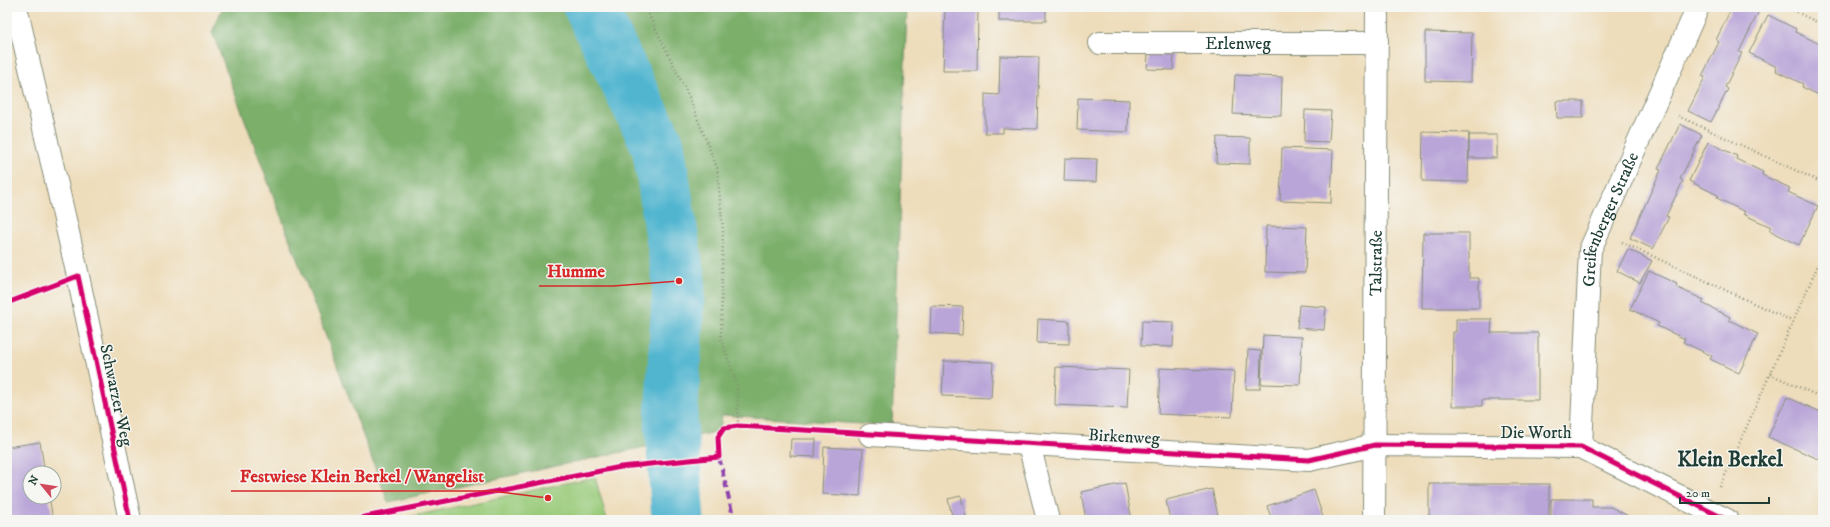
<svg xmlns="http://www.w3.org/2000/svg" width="1830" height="527" font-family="'IM FELL DW Pica',serif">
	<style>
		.green { fill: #9acb7a; stroke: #5c8457 }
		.forest { fill: #7baf6a; stroke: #4d764f }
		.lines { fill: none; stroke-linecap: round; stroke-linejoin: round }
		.river { stroke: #51b5d0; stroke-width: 53 }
		.building { fill: #b9a5d8 }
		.minor-casing { stroke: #868d78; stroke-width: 24 }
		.tertiary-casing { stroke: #868d78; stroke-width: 24 }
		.path { stroke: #868d78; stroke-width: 2.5; stroke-dasharray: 1 3; stroke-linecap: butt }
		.minor { stroke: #fff; stroke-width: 22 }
		.tertiary { stroke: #fff; stroke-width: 22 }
		.quiet { stroke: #8e44ad; stroke-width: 4; stroke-dasharray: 8 4; stroke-linecap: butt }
		.cycleway-casing { stroke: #f6f6f2; stroke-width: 8 }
		.cycleway { stroke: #d6006c; stroke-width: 5 }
		.labels { text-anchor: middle; stroke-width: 3; stroke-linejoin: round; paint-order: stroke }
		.street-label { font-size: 17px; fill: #1f3d34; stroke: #f6f6f2 }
		.district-label { font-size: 21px; font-weight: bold; fill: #1f3d34; stroke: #f6f6f2 }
		.leader { fill: none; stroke: #d62828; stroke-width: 1.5 }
		.callout-dot { fill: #d62828; stroke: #f6f6f2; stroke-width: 1.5 }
		.callout-label { font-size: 18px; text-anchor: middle; font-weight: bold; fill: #d62828; stroke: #f6f6f2; stroke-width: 3; stroke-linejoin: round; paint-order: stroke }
	</style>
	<rect width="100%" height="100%" fill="#f6f6f2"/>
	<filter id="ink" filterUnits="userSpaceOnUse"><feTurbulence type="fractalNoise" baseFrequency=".025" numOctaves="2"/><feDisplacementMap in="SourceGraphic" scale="8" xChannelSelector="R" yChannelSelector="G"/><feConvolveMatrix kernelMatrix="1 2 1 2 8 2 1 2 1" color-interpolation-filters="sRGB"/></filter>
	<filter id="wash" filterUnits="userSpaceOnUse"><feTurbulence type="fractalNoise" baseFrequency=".012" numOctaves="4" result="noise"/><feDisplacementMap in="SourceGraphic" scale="16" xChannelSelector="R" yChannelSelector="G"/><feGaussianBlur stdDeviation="0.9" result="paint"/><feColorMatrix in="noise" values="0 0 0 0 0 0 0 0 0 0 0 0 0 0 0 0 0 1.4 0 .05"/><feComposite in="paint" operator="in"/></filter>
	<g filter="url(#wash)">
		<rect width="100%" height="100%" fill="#edb"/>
		<polygon class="green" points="595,477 607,520 395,520"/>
		<polygon class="forest" points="223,7 907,7 892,426 722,415 720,431 388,502 212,32"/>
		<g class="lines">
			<polyline class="river" points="590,7 658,145 679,281 671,421 678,520"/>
		</g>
		<g id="blocks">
			<g class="building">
				<polygon points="945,7 978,7 977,71 943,71"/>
				<rect x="999" y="7" width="47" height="14"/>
				<polygon points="1732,7 1761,7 1739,52 1742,53 1725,87 1728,89 1711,122 1688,111 1705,77 1702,76 1719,42 1716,40"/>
				<polygon points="1768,15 1796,29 1795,32 1822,45 1821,48 1823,49 1823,97 1802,87 1803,84 1776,71 1777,67 1749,53"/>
				<polygon points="1425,32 1472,33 1471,82 1425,81"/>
				<polygon points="1148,54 1174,55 1173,70 1147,69"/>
				<polygon points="1000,56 1039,57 1037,129 1003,128 1003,133 985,133 985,94 999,95"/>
				<polygon points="1235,75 1282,77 1281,116 1233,114"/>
				<polygon points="1078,98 1129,100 1128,132 1077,130"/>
				<polygon points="1556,101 1583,101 1583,118 1557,118"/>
				<polygon points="1305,110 1331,111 1329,142 1304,141"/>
				<polygon points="1680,124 1702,135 1680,179 1683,181 1666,216 1669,217 1653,249 1630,238 1661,170 1658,169"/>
				<polygon points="1423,132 1469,133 1468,182 1422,181"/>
				<rect x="1469" y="135" width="28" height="23"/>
				<polygon points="1217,137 1250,138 1250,164 1216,163"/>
				<polygon points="1708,142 1737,156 1736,159 1763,172 1762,175 1790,188 1788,192 1818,206 1799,245 1769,230 1771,227 1743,214 1745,212 1717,198 1718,195 1689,181"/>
				<polygon points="1282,148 1333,150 1331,203 1280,201"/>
				<polygon points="1065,158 1097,159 1096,182 1064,181"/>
				<polygon points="7,162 12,181 7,183"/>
				<polygon points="1266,226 1307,227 1305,273 1265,272"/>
				<polygon points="1423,233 1469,233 1469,278 1479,278 1479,308 1422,308"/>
				<polygon points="1628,249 1652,261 1640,283 1617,271"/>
				<polygon points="1649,271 1677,284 1676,287 1704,300 1702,303 1730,317 1729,320 1758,334 1739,373 1710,359 1712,356 1683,342 1685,339 1657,326 1659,323 1630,309"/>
				<polygon points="1299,305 1326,307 1324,330 1297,328"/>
				<polygon points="931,306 963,307 962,335 930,333"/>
				<polygon points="1038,319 1069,321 1069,344 1037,343"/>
				<polygon points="1456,319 1492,319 1491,333 1538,333 1538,400 1482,400 1482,406 1452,406 1453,332 1456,332"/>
				<polygon points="1142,321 1174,322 1173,347 1141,346"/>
				<polygon points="1263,335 1302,337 1300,385 1261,384"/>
				<polygon points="1248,350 1261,351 1260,389 1246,389"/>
				<polygon points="944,361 993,362 991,398 942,396"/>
				<polygon points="1056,367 1129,370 1127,408 1055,405"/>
				<polygon points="1160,368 1234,371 1232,417 1158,414"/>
				<polygon points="1787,397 1823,413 1823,461 1768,437"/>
				<polygon points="791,439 816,439 815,457 790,456"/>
				<polygon points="40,442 45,473 30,473 30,497 49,497 53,519 7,520 7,447"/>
				<polygon points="824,447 863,449 860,496 822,494"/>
				<polygon points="1125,483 1131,516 1112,520 1086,520 1081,492"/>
				<rect x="1429" y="484" width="120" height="36"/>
				<polygon points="1212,489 1219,520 1170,520 1166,500"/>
				<polygon points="1314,490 1324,520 1272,520 1267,506"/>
				<polygon points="961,496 967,520 953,520 948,499"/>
				<polygon points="1551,499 1592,499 1592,507 1611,507 1632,518 1632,520 1551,520"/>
			</g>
		</g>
	</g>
	<g filter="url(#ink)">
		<use href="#blocks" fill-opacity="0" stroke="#868d78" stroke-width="1"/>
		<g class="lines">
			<defs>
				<g id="minor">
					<polyline points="16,7 78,276 130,520"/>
					<path id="s1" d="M1100 43H1377"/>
					<polyline points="870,435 1309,460 1375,445 1581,447 1727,520"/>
					<polyline points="1029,444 1048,520"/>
					<path id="s2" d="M1581 447 1590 250 1698 7"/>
				</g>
				<g id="tertiary">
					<path id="s3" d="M1374 520 1377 7"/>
				</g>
			</defs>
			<use href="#minor" class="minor-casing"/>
			<use href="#tertiary" class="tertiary-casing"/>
			<g class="path">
				<polyline points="645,7 689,97 717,168 723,230 721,339 737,384 738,426"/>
				<polyline points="1786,7 1823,25"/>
				<polyline points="1678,116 1823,183"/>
				<polyline points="1622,242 1794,322"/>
				<polyline points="1770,374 1823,398"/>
				<polyline points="1720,487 1823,254"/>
			</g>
			<use href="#minor" class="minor"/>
			<use href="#tertiary" class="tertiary"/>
			<polyline class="quiet" points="719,457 734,520"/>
			<defs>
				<g id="cycleway">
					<polyline points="7,303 78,276 130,520"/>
					<polyline points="349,520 621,467 719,457 718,437 724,428 738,426 1309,460 1375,445 1581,447 1727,520"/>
				</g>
			</defs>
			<use href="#cycleway" class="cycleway-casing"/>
			<use href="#cycleway" class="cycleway"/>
		</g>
	</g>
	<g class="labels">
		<g class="street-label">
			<text dy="6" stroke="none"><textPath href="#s1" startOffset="138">Erlenweg</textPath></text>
			<text dy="6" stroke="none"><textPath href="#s2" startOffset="232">Greifenberger Straße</textPath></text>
			<text dy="6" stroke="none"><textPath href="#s3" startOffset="257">Talstraße</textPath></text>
			<text transform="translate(117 395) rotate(78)" y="6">Schwarzer Weg</text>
			<text x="1536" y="438">Die Worth</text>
			<text transform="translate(1124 436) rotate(3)" y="6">Birkenweg</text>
		</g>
		<g class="district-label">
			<text x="1730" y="466">Klein Berkel</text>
		</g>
	</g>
	<path class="leader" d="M679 281L613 286H539M548 498L492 491H231"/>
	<g class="callout-dot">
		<circle cx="679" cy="281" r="4"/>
		<circle cx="548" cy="498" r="4"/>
	</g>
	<g class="callout-label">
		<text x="576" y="277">Humme</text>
		<text x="362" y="482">Festwiese Klein Berkel / Wangelist</text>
	</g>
	<rect width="1830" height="527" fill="none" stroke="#f6f6f2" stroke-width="24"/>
	<g transform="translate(42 485) rotate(300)"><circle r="19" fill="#f6f6f2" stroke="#a0aca6"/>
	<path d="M0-3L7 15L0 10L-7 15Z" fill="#d1495b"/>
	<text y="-6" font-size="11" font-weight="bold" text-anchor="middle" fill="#1f3d34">N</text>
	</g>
	<path d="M1680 497v6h89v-6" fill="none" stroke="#1f3d34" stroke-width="2"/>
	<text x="1686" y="497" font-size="12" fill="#1f3d34" stroke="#f6f6f2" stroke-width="3" paint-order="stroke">20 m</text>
</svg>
